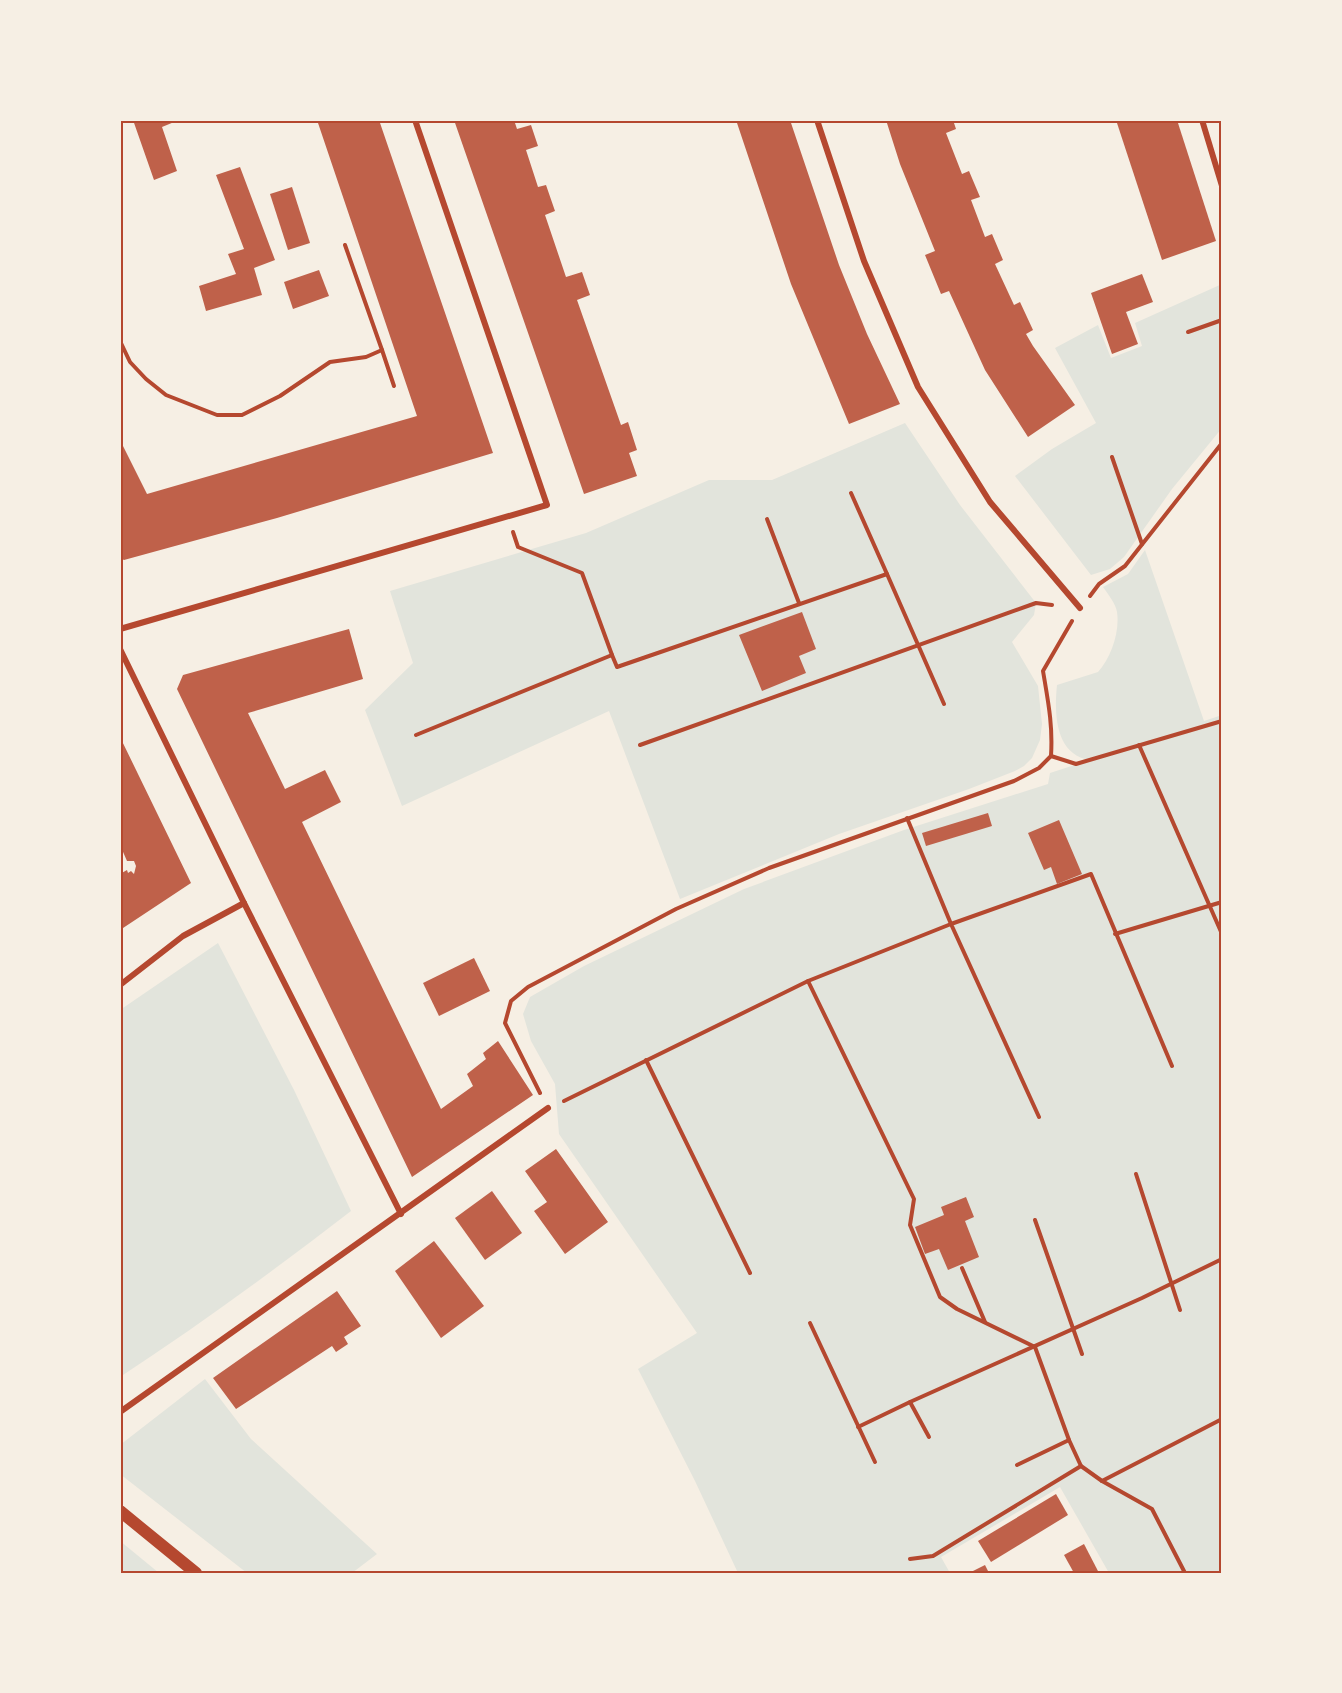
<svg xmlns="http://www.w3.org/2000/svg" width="1342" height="1693" font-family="Rubik,sans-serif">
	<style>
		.green { fill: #e2e4dc }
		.building { fill: #bf614a }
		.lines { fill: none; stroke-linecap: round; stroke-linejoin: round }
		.path { stroke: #b5482f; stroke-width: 4 }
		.minor { stroke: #b5482f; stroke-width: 6 }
		.secondary { stroke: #b5482f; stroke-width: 12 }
		.neatline { fill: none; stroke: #b5482f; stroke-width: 2 }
	</style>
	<rect width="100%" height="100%" fill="#f6efe4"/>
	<g class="green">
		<polygon points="1222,284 1222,428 1172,489 1124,557 1110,569 1091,575 1015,476 1052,449 1096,423 1055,348 1098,325 1111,358 1142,346 1135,323"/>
		<polygon points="905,423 960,505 1036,603 1034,615 1012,642 1038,686 1042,724 1040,740 1032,758 1024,766 1015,771 969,789 839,834 680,899 609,711 402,806 365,710 413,663 390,591 586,533 709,480 772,480"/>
		<path d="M1145 550 1204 721 1222 715V1573H1109L1060 1487 941 1557 950 1573H738L695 1481 638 1369 697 1333 559 1134 555 1084 531 1041 523 1014 530 997 584 966 744 889 904 830 1048 784 1050 773 1090 760C1055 755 1054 713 1057 685L1098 672C1111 658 1120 632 1117 612 1116 604 1108 594 1103 587L1128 574Z"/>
		<path d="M218 943 294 1090 351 1211C276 1269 199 1325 120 1377V1010Z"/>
		<polygon points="205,1379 251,1439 377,1554 352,1573 247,1573 120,1474 120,1445"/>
		<polygon points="120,1541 159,1573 120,1573"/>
	</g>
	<g class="building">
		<polygon points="133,120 179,120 162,127 177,171 154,180"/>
		<polygon points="317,120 379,120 493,453 277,518 124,560 120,558 120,440 147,494 417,416"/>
		<polygon points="454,120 514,120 517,129 531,125 538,146 526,150 538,187 546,185 555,211 545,215 566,277 582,272 590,295 577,300 621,425 628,422 637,450 629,453 637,476 584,494"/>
		<polygon points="736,120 790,120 839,265 867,334 900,404 849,424 791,284"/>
		<polygon points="886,120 953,120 956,129 946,133 962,174 969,171 980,197 971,200 985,237 992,234 1003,260 995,264 1014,305 1020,302 1033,330 1026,334 1033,346 1075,405 1028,437 985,370 949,291 941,294 925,255 935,251 900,164"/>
		<polygon points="1116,120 1177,120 1216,241 1162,260"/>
		<polygon points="240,167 275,260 254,268 262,295 206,311 199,286 236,274 228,254 244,249 216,175"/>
		<polygon points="292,187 310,243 288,250 270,194"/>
		<polygon points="319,270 329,296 293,309 284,282"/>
		<polygon points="1142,274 1153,302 1126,312 1138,344 1112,354 1091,293"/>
		<polygon points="802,612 816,649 799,656 806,673 762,691 739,635"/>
		<polygon points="349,629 363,679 248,713 285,789 325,770 341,802 302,822 441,1109 473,1086 467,1074 486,1059 483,1053 498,1041 533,1095 412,1177 177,689 183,675"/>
		<polygon points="120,737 191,883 120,930 120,874 127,870 128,873 131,871 134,874 136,866 134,861 127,861 120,845"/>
		<polygon points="988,813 992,826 926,846 922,833"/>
		<polygon points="1059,820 1082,874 1057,884 1051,867 1044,870 1028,833"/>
		<polygon points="474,958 490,991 439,1016 423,983"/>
		<polygon points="556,1149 608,1222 565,1254 534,1211 547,1202 525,1171"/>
		<polygon points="492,1191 522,1233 485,1260 455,1218"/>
		<polygon points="966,1197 974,1217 965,1221 979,1257 948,1270 939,1249 925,1254 915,1227 944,1215 941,1207"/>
		<polygon points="434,1241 484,1306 441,1338 395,1271"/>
		<polygon points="337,1291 361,1326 344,1337 348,1344 336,1352 332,1346 236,1409 213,1378"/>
		<polygon points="1056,1494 1068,1515 991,1562 978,1541"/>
		<polygon points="1084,1544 1099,1573 1074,1573 1064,1555"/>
		<polygon points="985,1565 989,1573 969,1573"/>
	</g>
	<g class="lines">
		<g class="path">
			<polyline points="1188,332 1222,320"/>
			<polyline points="120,341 130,362 146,379 166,395 217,415 242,415 280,396 330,362 366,357 382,350 345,245"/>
			<polyline points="382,350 394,386"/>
			<polyline points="1112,457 1142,544"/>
			<polyline points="851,493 887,574"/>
			<polyline points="767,519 799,603"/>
			<polyline points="513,532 518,547 582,573 612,655"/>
			<polyline points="1090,596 1099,584 1125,566 1222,443"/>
			<polyline points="416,735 612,655 617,667 887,574 944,704"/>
			<polyline points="640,745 1036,603 1052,605"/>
			<polyline points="1139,745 1222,934"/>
			<polyline points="1051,756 1076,764 1222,721"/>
			<polyline points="1115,934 1222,902"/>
			<polyline points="808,981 914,1199 910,1225 940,1297 957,1309 1035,1347 1069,1440 1081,1466 1102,1481 1152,1509 1185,1573"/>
			<polyline points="646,1060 750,1273"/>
			<path d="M540 1093 505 1023 511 1001 528 987 676 909 769 868 1014 781 1039 768 1051 756C1053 725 1048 701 1043 671L1072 621"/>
			<polyline points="564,1101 808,981 951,924 907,818"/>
			<polyline points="1039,1117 951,924 1091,874 1172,1066"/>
			<polyline points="1136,1174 1180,1310"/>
			<polyline points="1035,1220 1082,1354"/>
			<polyline points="962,1268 985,1322"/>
			<polyline points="810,1323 875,1462"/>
			<polyline points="910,1402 1142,1298 1222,1259"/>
			<polyline points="858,1427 910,1402 929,1437"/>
			<polyline points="1017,1465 1069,1440"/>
			<polyline points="1102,1481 1222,1419"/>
			<polyline points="910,1559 933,1556 1081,1466"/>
		</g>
		<g class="minor">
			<polyline points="817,120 864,261 918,387 990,502 1080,608"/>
			<polyline points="1202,120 1222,186"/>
			<polyline points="120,629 547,505 415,120"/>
			<polyline points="120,649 244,903 401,1214"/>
			<polyline points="120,985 183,936 244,903"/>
			<polyline points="120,1412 548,1108"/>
		</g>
		<polyline class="secondary" points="120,1511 196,1573"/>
	</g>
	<rect width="1342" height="1693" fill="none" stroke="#f6efe4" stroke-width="243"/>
	<rect x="122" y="122" width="1098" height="1450" class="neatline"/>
</svg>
